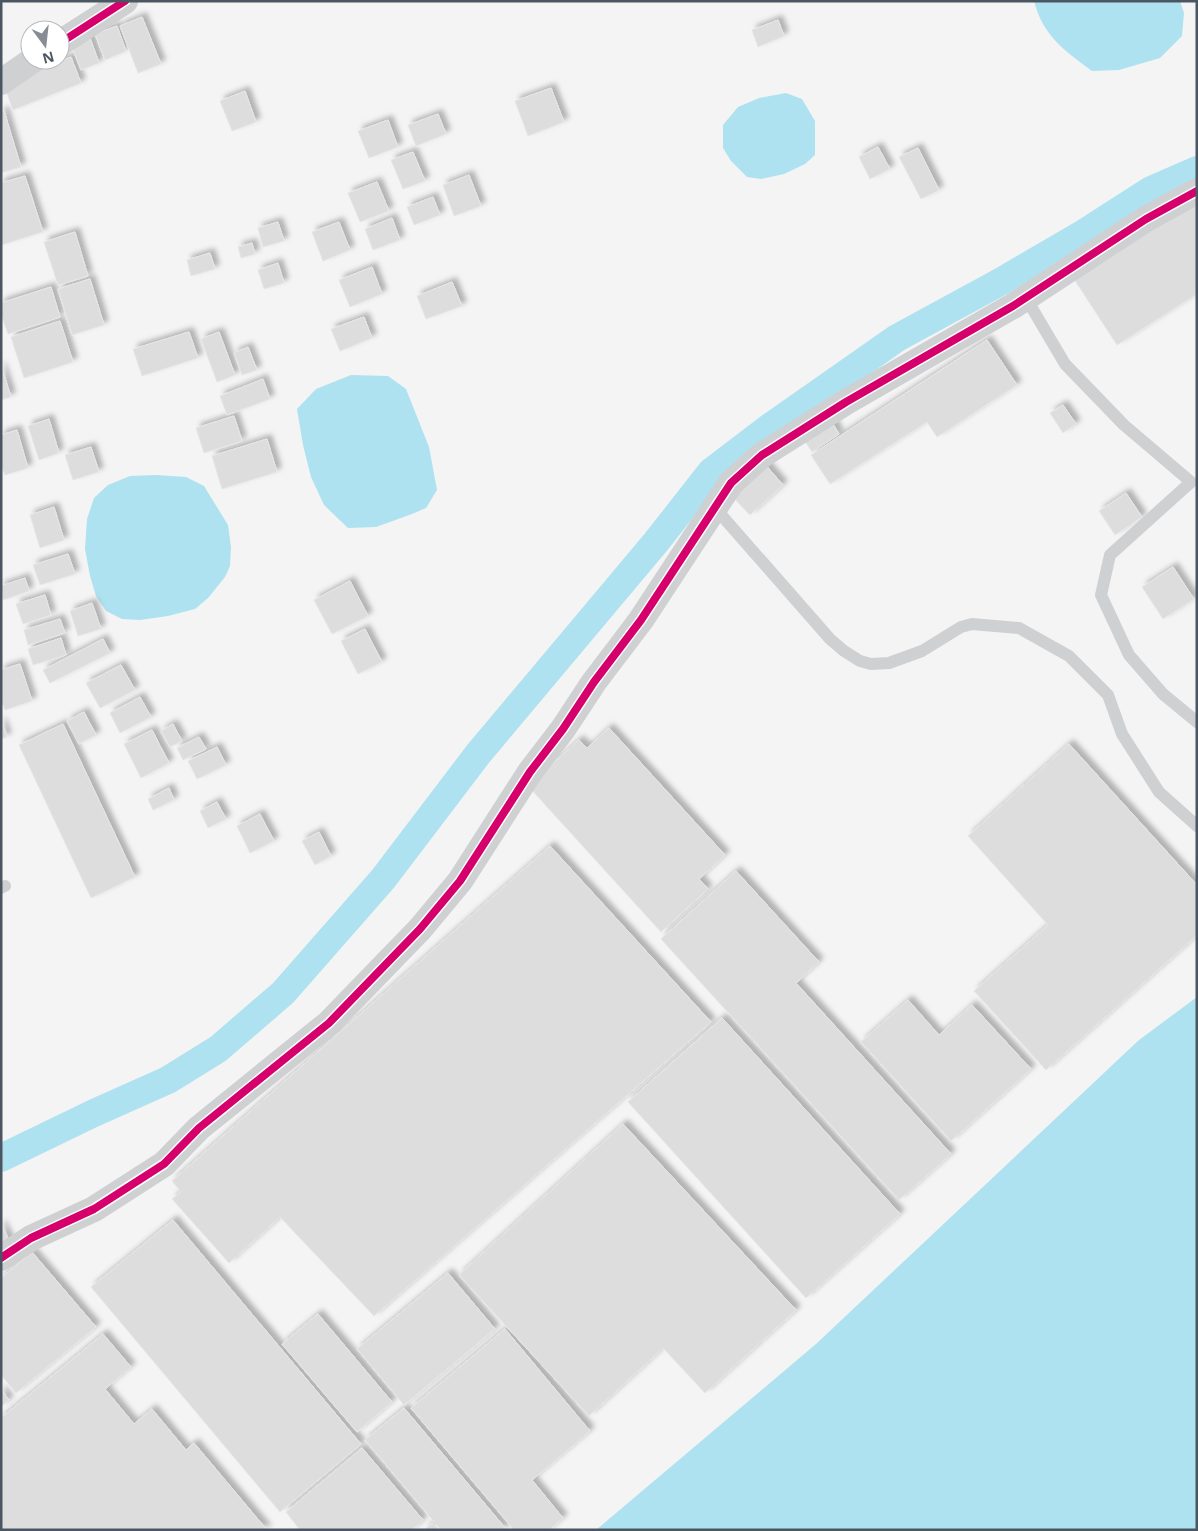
<svg xmlns="http://www.w3.org/2000/svg" width="1198" height="1531" font-family="'Noto Sans',sans-serif">
	<style>
		.water { fill: #aee2f0 }
		.lines { fill: none; stroke-linecap: round; stroke-linejoin: round }
		.canal { stroke: #aee2f0; stroke-width: 28 }
		.building { fill: #ddddde; stroke: #e5e6e7; filter: url(#shadow) }
		.service { stroke: #ced0d2; stroke-width: 12 }
		.minor { stroke: #ced0d2; stroke-width: 26 }
		.cycleway-casing { stroke: #fff; stroke-width: 11 }
		.cycleway { stroke: #d6006c; stroke-width: 8 }
	</style>
	<defs>
		<filter id="shadow"><feDropShadow dx="4.5" dy="-4.5" stdDeviation="2.5" flood-color="#0004"/></filter>
	</defs>
	<rect width="100%" height="100%" fill="#f4f4f4"/>
	<g class="water">
		<path d="M1034 1H1180L1184 13 1182 36 1160 58 1119 70 1092 71C1065 51 1043 36 1034 1Z"/>
		<polygon points="786,93 802,99 815,121 815,155 805,164 784,174 761,179 747,177 731,161 723,148 723,125 738,107 759,98"/>
		<polygon points="351,375 388,376 406,389 429,447 437,490 426,508 412,514 376,527 348,528 324,505 311,477 303,445 297,409 316,389"/>
		<polygon points="156,475 186,477 204,486 228,525 231,547 230,566 225,577 208,598 195,609 168,616 140,620 122,619 106,611 96,596 90,576 85,549 87,519 94,498 108,485 130,476"/>
		<polygon points="1197,997 1197,1530 596,1530 816,1344 1139,1040"/>
	</g>
	<g class="lines">
		<polyline class="canal" points="1,1158 94,1113 168,1080 218,1049 283,993 383,879 478,754 656,542 711,472 770,427 897,338 1000,282 1084,233 1151,190 1197,170"/>
	</g>
	<g class="building">
		<polygon points="142,17 161,64 138,73 120,26"/>
		<polygon points="778,20 784,36 758,47 752,30"/>
		<polygon points="117,26 126,51 105,60 95,34"/>
		<polygon points="89,35 99,63 81,70 70,42"/>
		<polygon points="71,57 81,83 13,110 3,83"/>
		<polygon points="551,88 564,122 528,136 515,101"/>
		<polygon points="245,91 256,122 232,131 220,101"/>
		<polygon points="4,111 21,167 1,173 1,112"/>
		<polygon points="438,114 446,134 416,146 408,125"/>
		<polygon points="388,120 398,147 369,158 358,131"/>
		<polygon points="878,147 890,169 870,179 859,157"/>
		<polygon points="918,148 939,190 921,199 899,157"/>
		<polygon points="413,152 425,181 403,189 391,160"/>
		<polygon points="469,175 481,206 454,216 443,185"/>
		<polygon points="25,176 43,232 1,245 1,183"/>
		<polygon points="377,182 389,211 360,222 348,193"/>
		<polygon points="1197,195 1197,294 1117,345 1072,276"/>
		<polygon points="433,197 440,215 414,225 407,207"/>
		<polygon points="392,218 400,240 373,250 365,229"/>
		<polygon points="278,222 284,241 263,247 258,228"/>
		<polygon points="339,222 350,250 323,261 312,232"/>
		<polygon points="75,232 88,276 58,285 44,242"/>
		<polygon points="252,243 255,254 241,258 238,247"/>
		<polygon points="210,253 215,269 191,276 187,260"/>
		<polygon points="278,263 284,283 264,289 258,270"/>
		<polygon points="372,267 382,294 350,307 339,280"/>
		<polygon points="90,279 104,325 72,335 58,289"/>
		<polygon points="452,282 462,306 426,319 417,296"/>
		<polygon points="51,287 60,317 8,334 1,314 1,303"/>
		<polygon points="364,317 372,338 340,351 331,329"/>
		<polygon points="60,321 73,362 24,378 11,337"/>
		<polygon points="189,332 198,358 142,376 133,349"/>
		<polygon points="219,332 235,375 217,382 201,339"/>
		<polygon points="987,340 1017,385 937,437 927,422 830,484 811,455"/>
		<polygon points="248,347 257,370 242,375 234,353"/>
		<polygon points="1,366 11,397 1,400"/>
		<polygon points="263,379 270,399 227,415 220,396"/>
		<polygon points="1063,405 1076,424 1063,433 1050,413"/>
		<polygon points="234,416 242,441 204,453 196,428"/>
		<polygon points="829,417 839,434 812,452 801,435"/>
		<polygon points="49,419 59,453 39,460 28,426"/>
		<polygon points="17,430 28,468 5,475 1,465 1,435"/>
		<polygon points="267,439 277,472 222,489 212,456"/>
		<polygon points="91,447 99,472 73,480 65,455"/>
		<polygon points="763,462 783,485 750,515 728,492"/>
		<polygon points="1126,493 1142,517 1115,535 1099,511"/>
		<polygon points="54,507 64,540 40,548 30,515"/>
		<polygon points="68,554 75,574 40,585 33,565"/>
		<polygon points="1173,567 1194,599 1163,619 1142,587"/>
		<polygon points="25,578 29,591 3,600 1,586"/>
		<polygon points="350,581 368,616 332,634 314,600"/>
		<polygon points="45,595 51,615 23,624 16,604"/>
		<polygon points="92,603 101,629 78,636 70,611"/>
		<polygon points="60,619 65,633 28,645 24,630"/>
		<polygon points="365,629 382,662 358,674 341,641"/>
		<polygon points="61,638 66,655 33,665 28,649"/>
		<polygon points="103,639 110,653 50,683 43,670"/>
		<polygon points="20,664 32,701 5,710 1,699 1,670"/>
		<polygon points="121,665 135,690 100,708 86,683"/>
		<polygon points="140,697 151,717 120,733 110,713"/>
		<polygon points="84,712 96,735 79,744 67,721"/>
		<polygon points="1,721 7,737 1,739"/>
		<polygon points="63,724 135,877 91,898 19,745"/>
		<polygon points="173,724 182,741 170,747 161,731"/>
		<polygon points="609,728 725,855 699,879 708,889 661,932 528,786 579,740 587,748"/>
		<polygon points="152,730 169,763 141,778 124,744"/>
		<polygon points="199,737 206,749 183,760 177,748"/>
		<polygon points="1069,744 1197,885 1197,935 1046,1070 974,991 1048,925 968,836"/>
		<polygon points="217,747 226,765 197,779 188,761"/>
		<polygon points="169,788 174,800 153,810 148,799"/>
		<polygon points="217,802 226,819 208,828 200,811"/>
		<polygon points="260,814 274,841 250,853 237,826"/>
		<polygon points="319,832 331,856 315,865 302,841"/>
		<polygon points="550,846 711,1022 374,1316 280,1217 229,1263 172,1199 181,1192 172,1181"/>
		<polygon points="736,871 819,962 796,983 951,1154 899,1200 661,939"/>
		<polygon points="908,1000 939,1035 972,1005 1031,1069 951,1141 861,1042"/>
		<polygon points="722,1018 900,1214 806,1298 628,1102"/>
		<polygon points="623,1124 796,1310 705,1393 663,1348 589,1416 459,1275"/>
		<polygon points="173,1220 361,1444 280,1512 91,1287"/>
		<polygon points="1,1224 11,1244 1,1249"/>
		<polygon points="32,1252 96,1327 16,1393 1,1375 1,1278"/>
		<polygon points="448,1273 495,1329 404,1405 357,1349"/>
		<polygon points="318,1314 392,1402 357,1432 282,1344"/>
		<polygon points="505,1329 590,1431 532,1480 563,1518 549,1530 514,1530 411,1408"/>
		<polygon points="103,1334 131,1367 105,1389 134,1424 152,1409 186,1450 194,1443 267,1530 1,1530 1,1418"/>
		<polygon points="1,1390 9,1400 1,1407"/>
		<polygon points="404,1408 507,1530 441,1530 365,1440"/>
		<polygon points="362,1448 423,1520 412,1530 300,1530 286,1512"/>
		<polygon points="433,1523 439,1530 424,1530"/>
	</g>
	<g class="lines">
		<g class="service">
			<polyline points="1026,298 1065,364 1124,425 1191,482 1110,555 1101,595 1129,655 1163,694 1197,722"/>
			<polyline points="716,509 830,639 844,651 860,661 871,664 889,663 922,651 961,627 972,624 1019,628 1069,656 1108,695 1122,734 1159,792 1197,826"/>
			<polyline points="1,888 5,886"/>
		</g>
		<g class="minor">
			<polyline points="60,43 125,1"/>
			<polyline points="1,82 33,60"/>
			<polyline points="1,1258 31,1238 94,1209 164,1164 199,1128 329,1023 420,929 460,881 530,772 563,729 594,682 641,620 731,483 762,455 846,402 1013,306 1146,219 1197,191"/>
		</g>
		<defs>
			<g id="cycleway">
				<polyline points="60,43 125,1"/>
				<polyline points="1,1258 31,1238 94,1209 164,1164 199,1128 329,1023 420,929 460,881 530,772 563,729 594,682 641,620 731,483 762,455 846,402 1013,306 1146,219 1197,191"/>
			</g>
		</defs>
		<use href="#cycleway" class="cycleway-casing"/>
		<use href="#cycleway" class="cycleway"/>
	</g>
	<rect width="1198" height="1531" fill="none" stroke="#4a5661" stroke-width="5"/>
	<g transform="translate(45 45) rotate(165)"><circle r="24" fill="#ffffff" stroke="#b7bbc0"/>
	<path d="M0-4L9 19L0 12L-9 19Z" fill="#868d94"/>
	<text y="-8" font-size="14" font-weight="bold" text-anchor="middle" fill="#4a5661">N</text>
	</g>
</svg>
